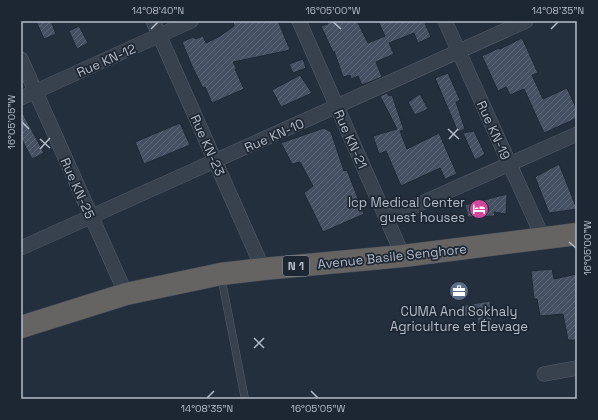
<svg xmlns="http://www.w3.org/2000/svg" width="598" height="420" font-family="'Space Grotesk',sans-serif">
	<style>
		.building { fill: url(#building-hatch); stroke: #1f2835 }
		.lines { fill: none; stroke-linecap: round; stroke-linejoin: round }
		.service-casing { stroke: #565f6c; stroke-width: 8 }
		.minor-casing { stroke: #565f6c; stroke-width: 15 }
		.trunk-casing { stroke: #434c59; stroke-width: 23 }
		.service { stroke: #38414e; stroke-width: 7 }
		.minor { stroke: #38414e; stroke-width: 14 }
		.trunk { stroke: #656462; stroke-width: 22 }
		.ticks { fill: none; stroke: #b4bcc9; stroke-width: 1.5 }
		.labels { text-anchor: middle; stroke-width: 3.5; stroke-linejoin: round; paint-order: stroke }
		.shield { fill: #1d2633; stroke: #878f9c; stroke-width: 1 }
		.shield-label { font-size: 12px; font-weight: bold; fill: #b4bcc9 }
		.street-label { font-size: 13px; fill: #b4bcc9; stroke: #1d2633 }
		.poi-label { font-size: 13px; fill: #b4bcc9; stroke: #1d2633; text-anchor: end }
		.neatline { fill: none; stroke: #b4bcc9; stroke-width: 1.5 }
		.ticks-label { font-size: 10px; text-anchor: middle; fill: #b4bcc9 }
	</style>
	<defs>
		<pattern id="building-hatch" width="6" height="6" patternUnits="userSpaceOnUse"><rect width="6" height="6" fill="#455162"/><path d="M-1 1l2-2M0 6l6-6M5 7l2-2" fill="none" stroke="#5d6877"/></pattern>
	</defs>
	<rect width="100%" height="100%" fill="#242f3e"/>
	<g class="building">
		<polygon points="36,21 51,21 56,34 44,39"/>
		<polygon points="233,21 278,21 290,50 233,62 237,69 235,69 244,89 212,103 205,87 203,88 192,66 182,42 193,37 195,39 203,36 206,43 220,36 234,26"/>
		<polygon points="327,21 357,21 368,43 385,36 378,21 424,21 431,37 418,43 414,33 389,43 394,54 376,62 382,77 362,85 358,76 351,79 350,75 343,77 334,51 333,52 321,26 328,24"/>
		<polygon points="79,26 88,43 77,49 69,31"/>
		<polygon points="522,38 538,73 532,75 543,99 567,88 577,110 577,118 544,133 524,89 510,95 506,87 498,91 482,56 499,48 500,49"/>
		<polygon points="303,59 306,68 293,73 289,64"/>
		<polygon points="448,73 460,100 456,102 465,129 458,132 435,78"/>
		<polygon points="300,75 312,93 281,107 272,90"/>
		<polygon points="387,93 389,96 392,95 404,130 400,131 407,149 439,133 457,174 445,179 440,168 401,186 386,151 379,154 373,136 397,129 380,96"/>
		<polygon points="420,94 428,109 415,115 408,102"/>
		<polygon points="21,110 44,153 32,159 21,138"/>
		<polygon points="180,123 190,145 144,164 135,142"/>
		<polygon points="324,128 331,132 344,171 347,170 364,214 323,232 304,193 313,186 300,162 292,164 281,143"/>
		<polygon points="474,131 485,154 475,160 463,133"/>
		<polygon points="559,164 577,209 549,213 535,177"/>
		<polygon points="507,194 506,214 494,212 495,216 468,217 465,205"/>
		<polygon points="552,269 554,279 577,274 577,340 568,340 563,314 540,316 537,299 534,299 531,271"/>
		<polygon points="490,301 492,322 478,325 477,315 460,317 460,306"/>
	</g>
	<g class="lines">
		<defs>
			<polyline id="service" points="221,276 245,399"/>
			<g id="minor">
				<polyline points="153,21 263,269"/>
				<polyline points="299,21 403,256"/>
				<polyline points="445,21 543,238"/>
				<polyline points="21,59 126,294"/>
				<polyline points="21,98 191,21"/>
				<polyline points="386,219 577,134"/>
				<polyline points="21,248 526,21"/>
				<polyline points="544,374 577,368"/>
			</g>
			<polyline id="trunk" points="21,327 126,294 221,274 263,269 403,256 577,234"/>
		</defs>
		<use href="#service" class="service-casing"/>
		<use href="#minor" class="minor-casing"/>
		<use href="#trunk" class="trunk-casing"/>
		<use href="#service" class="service"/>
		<use href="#minor" class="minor"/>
		<use href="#trunk" class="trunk"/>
	</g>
	<path class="ticks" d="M333 22 341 29M151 29 158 22M551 29 558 22M22 122 29 129M448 129 459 139M40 139 50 148M449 139 458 129M40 149 50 138M569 242 576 248M254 338 264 348M254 348 264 338M311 391 318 398M207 398 214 391"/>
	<defs>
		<symbol id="hotel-disc" viewBox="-11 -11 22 22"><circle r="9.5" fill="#d1479c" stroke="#1d2633"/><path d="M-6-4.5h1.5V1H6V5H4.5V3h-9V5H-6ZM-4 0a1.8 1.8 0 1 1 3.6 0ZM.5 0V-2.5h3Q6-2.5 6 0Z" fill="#fff"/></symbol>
		<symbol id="office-disc" viewBox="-11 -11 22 22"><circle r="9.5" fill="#5c6f8a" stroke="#1d2633"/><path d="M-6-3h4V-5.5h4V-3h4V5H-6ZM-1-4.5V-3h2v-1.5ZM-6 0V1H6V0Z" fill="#fff"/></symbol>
	</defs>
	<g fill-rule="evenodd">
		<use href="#hotel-disc" x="468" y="198" width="22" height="22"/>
		<use href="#office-disc" x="448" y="280" width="22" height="22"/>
	</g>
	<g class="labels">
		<rect class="shield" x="283" y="256" width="26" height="20" rx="3"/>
		<g class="shield-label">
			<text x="296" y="270">N 1</text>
		</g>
		<g class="street-label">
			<text transform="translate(106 60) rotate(-24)" y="5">Rue KN-12</text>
			<text transform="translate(494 130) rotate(66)" y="5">Rue KN-19</text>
			<text transform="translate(274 135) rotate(-24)" y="5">Rue KN-10</text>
			<text transform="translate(351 139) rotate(66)" y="5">Rue KN-21</text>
			<text transform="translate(208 145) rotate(66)" y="5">Rue KN-23</text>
			<text transform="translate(78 188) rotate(66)" y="5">Rue KN-25</text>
			<text transform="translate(392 256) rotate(-6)" y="5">Avenue Basile Senghore</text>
		</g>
		<g class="poi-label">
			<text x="465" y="207">Icp Medical Center<tspan x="465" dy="15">guest houses</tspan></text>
			<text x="459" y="316" text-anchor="middle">CUMA And Sokhaly<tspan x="459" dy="15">Agriculture et Élevage</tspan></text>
		</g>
	</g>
	<rect width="598" height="420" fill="none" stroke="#1d2633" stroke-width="44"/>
	<rect x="22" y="22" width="554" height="376" class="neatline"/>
	<g class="ticks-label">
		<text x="158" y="14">14°08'40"N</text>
		<text x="333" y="14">16°05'00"W</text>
		<text x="558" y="14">14°08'35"N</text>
		<text transform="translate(11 122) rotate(-90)" y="4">16°05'05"W</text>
		<text transform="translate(587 248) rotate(-90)" y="4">16°05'00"W</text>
		<text x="207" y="412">14°08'35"N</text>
		<text x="318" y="412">16°05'05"W</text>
	</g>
</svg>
